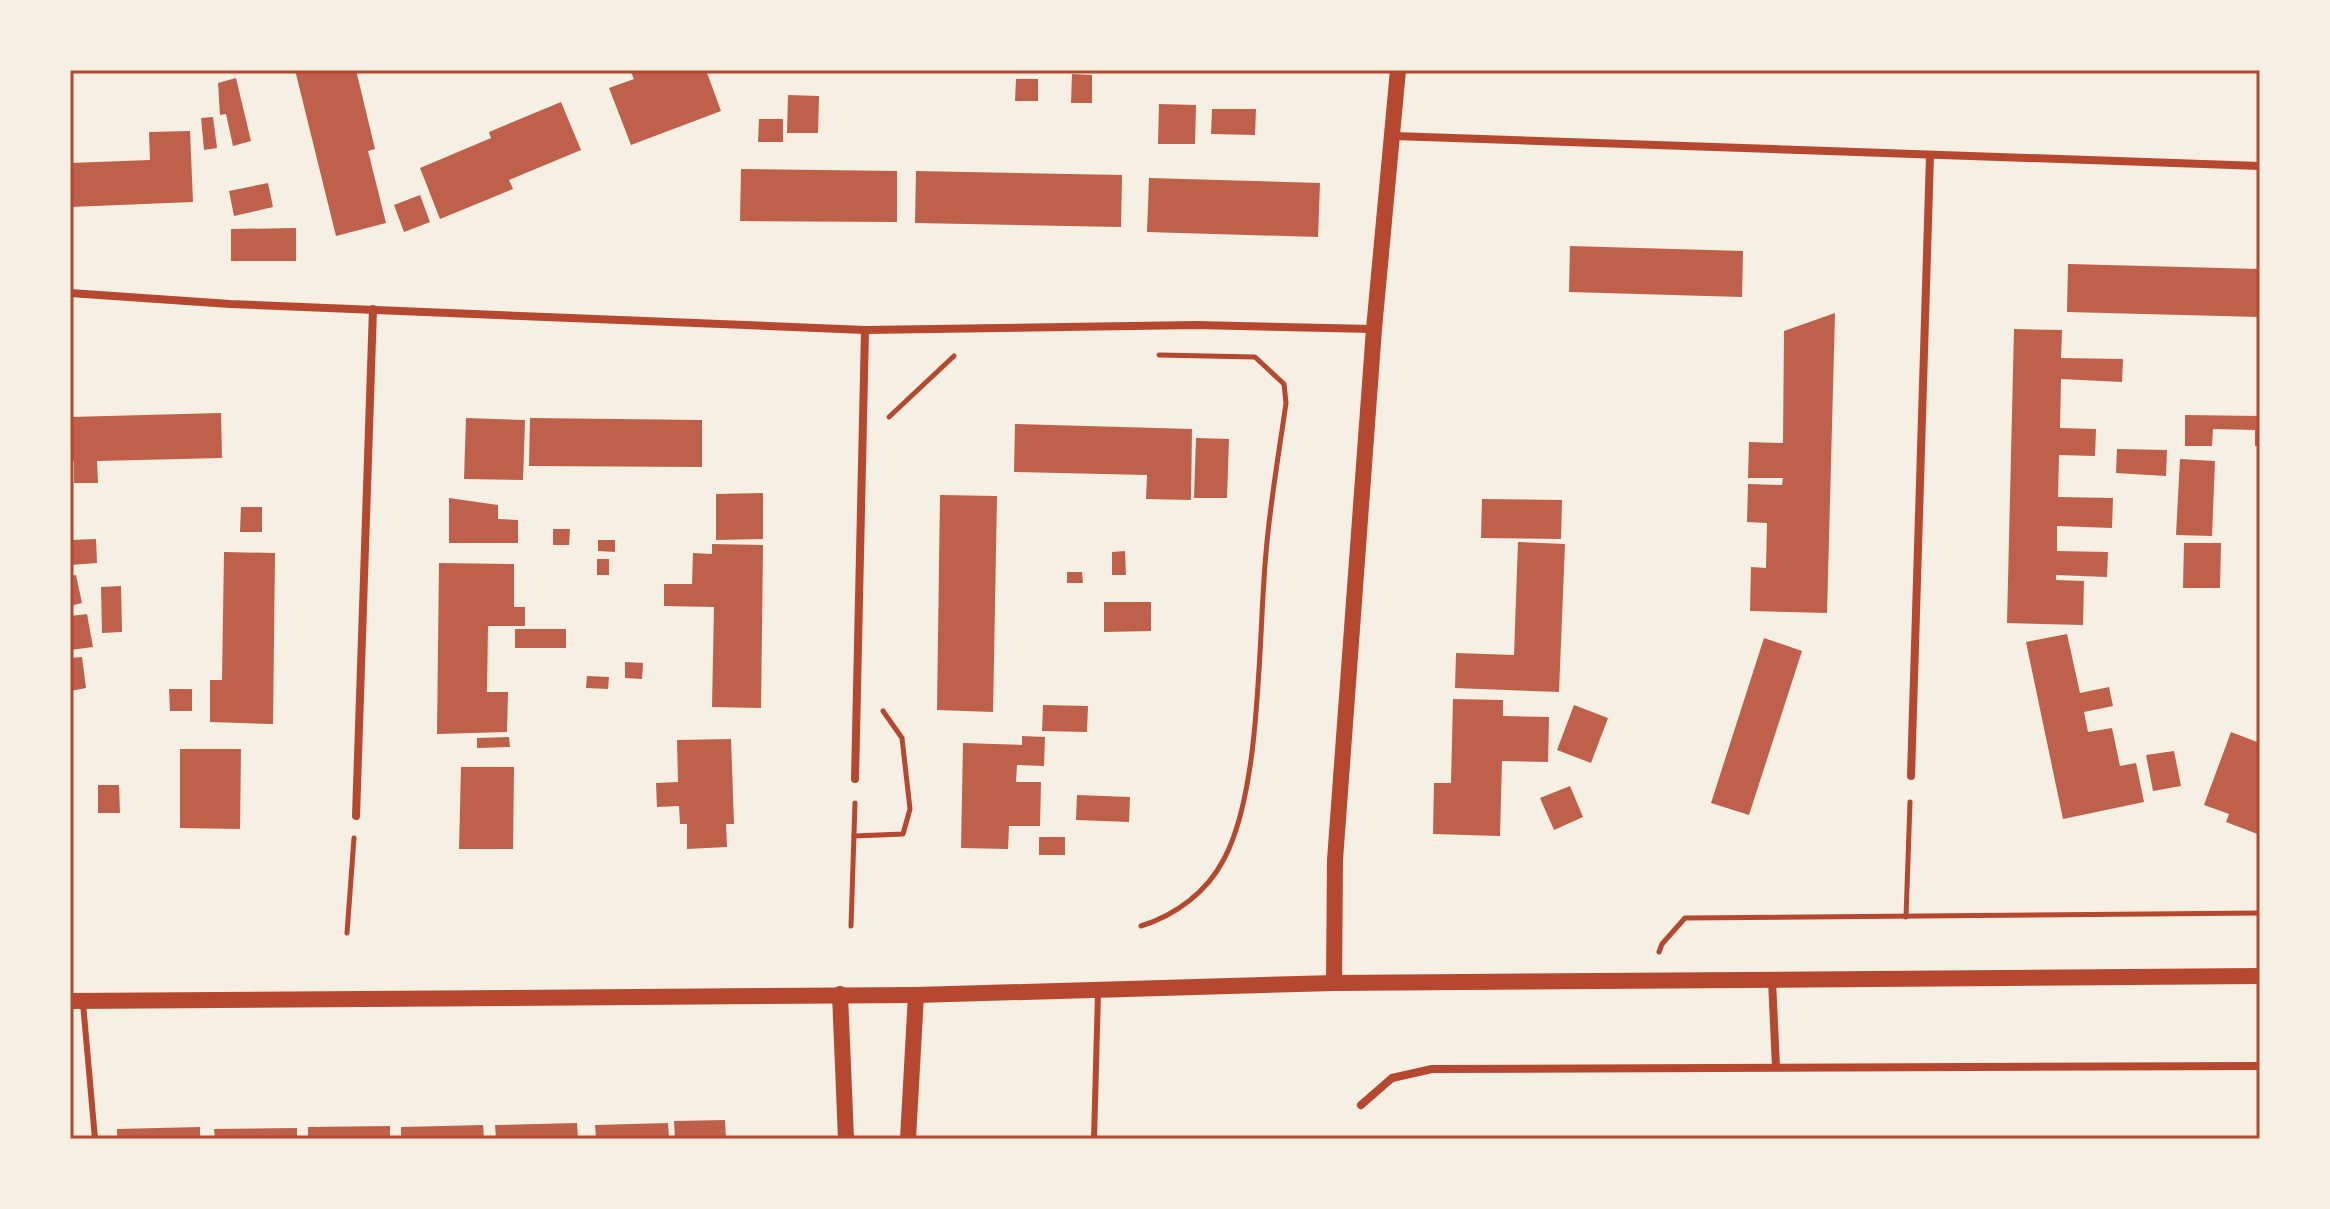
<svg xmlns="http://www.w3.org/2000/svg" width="2330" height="1209" font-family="Helvetica,sans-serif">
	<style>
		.building { fill: #bf614a }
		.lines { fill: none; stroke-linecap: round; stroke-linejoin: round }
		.path { stroke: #b5482f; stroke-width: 5 }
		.service { stroke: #b5482f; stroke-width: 6 }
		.minor { stroke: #b5482f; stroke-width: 8 }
		.secondary { stroke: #b5482f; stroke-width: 16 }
		.neatline { fill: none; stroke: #b5482f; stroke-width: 3 }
	</style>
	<rect width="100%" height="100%" fill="#f6efe4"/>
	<g class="building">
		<polygon points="295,70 356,70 375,149 368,151 386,223 336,236"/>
		<polygon points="636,70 706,70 721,111 631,145 609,88 634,79 631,72"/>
		<polygon points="1072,74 1092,75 1092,103 1071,103"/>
		<polygon points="236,78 251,141 233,146 226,114 220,115 218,83"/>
		<polygon points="1016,79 1038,79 1038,101 1015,101"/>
		<polygon points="788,95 819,96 818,133 787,133"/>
		<polygon points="561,102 581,150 509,180 513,189 440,219 420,168 491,138 489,132"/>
		<polygon points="1159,104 1196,105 1195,144 1158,144"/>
		<polygon points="1212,109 1256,109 1255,135 1211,134"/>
		<polygon points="213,117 217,148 204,150 201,118"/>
		<polygon points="759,119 783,119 783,142 758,142"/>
		<polygon points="190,131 193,202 70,207 70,163 150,160 149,132"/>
		<polygon points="741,169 897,171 897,222 740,221"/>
		<polygon points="916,171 1122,175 1121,227 915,223"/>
		<polygon points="1149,178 1320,183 1318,237 1147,232"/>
		<polygon points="268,183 273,207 234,216 229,191"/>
		<polygon points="420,195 430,222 404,232 394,205"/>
		<polygon points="296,228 296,261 231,261 231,229"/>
		<polygon points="1570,246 1743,251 1742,297 1569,292"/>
		<polygon points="2068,264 2260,269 2260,317 2067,312"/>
		<polygon points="1835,313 1827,613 1750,611 1751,567 1766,568 1767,523 1747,522 1748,484 1782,485 1783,478 1748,478 1749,442 1783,443 1784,331"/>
		<polygon points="2014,329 2062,330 2061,358 2123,359 2122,382 2061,379 2060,428 2096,429 2095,456 2059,455 2058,497 2113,498 2112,528 2057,526 2057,551 2108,552 2107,577 2056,575 2056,580 2084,581 2083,625 2007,623"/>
		<polygon points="221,413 222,458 97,461 98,483 74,483 74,461 70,461 70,417"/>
		<polygon points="2185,415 2260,416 2260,446 2255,446 2255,430 2213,429 2212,446 2185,446"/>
		<polygon points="466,418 525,420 523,480 464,479"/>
		<polygon points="530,418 702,420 702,467 529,466"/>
		<polygon points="1015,424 1192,429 1191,500 1146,499 1147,475 1014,472"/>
		<polygon points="1196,438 1229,439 1227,498 1194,498"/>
		<polygon points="2117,449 2167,450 2166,476 2116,473"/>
		<polygon points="2180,459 2215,461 2212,536 2176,535"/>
		<polygon points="763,493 763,539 716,540 716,494"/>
		<polygon points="940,495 997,496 993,712 937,710"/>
		<polygon points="449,498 498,505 498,519 518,520 518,543 449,543"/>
		<polygon points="1482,499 1562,500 1561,539 1481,538"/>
		<polygon points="241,507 262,507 262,532 240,532"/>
		<polygon points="553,529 570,529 569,545 553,545"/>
		<polygon points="96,539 97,563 70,565 70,540"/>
		<polygon points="598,540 615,540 615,552 598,551"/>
		<polygon points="1518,542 1565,544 1559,692 1455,688 1456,653 1514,655"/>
		<polygon points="2184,543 2221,543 2220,588 2183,588"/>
		<polygon points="712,544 763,545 761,708 712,707 714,607 664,606 664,584 692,584 693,553 712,554"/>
		<polygon points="1125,551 1126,575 1112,575 1112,552"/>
		<polygon points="224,552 275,553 273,724 210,722 210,680 222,680"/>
		<rect x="597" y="559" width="12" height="16"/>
		<polygon points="439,563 514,564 514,607 525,607 525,626 488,626 487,692 508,692 507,732 437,734"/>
		<polygon points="1067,572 1082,572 1083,583 1067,583"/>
		<polygon points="76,575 82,603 70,606 70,576"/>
		<polygon points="121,586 122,632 102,633 101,587"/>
		<polygon points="1104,602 1151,602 1151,631 1104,632"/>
		<polygon points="87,614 93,647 70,650 70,616"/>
		<rect x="515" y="629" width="51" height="19"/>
		<polygon points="2067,634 2080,693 2109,687 2113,706 2084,712 2088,732 2112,728 2120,766 2136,763 2144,802 2063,819 2026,642"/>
		<polygon points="1764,638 1802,651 1749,815 1711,803"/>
		<polygon points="82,657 86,688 70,691 70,658"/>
		<polygon points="625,662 643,663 642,679 625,678"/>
		<polygon points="587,676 609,677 608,689 586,688"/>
		<polygon points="169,689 192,689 192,711 170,711"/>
		<polygon points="1453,699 1503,700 1503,716 1549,717 1548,762 1502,761 1500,836 1433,834 1434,783 1451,783"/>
		<polygon points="1043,705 1088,706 1087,732 1042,731"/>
		<polygon points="1574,705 1608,718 1591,763 1557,750"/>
		<polygon points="2231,732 2257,742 2260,734 2260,835 2226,822 2229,814 2204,805"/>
		<polygon points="1022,736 1045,737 1044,766 1017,765 1016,782 1041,782 1040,826 1009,826 1008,849 961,848 963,743 1022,745"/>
		<polygon points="509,737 510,747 477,748 477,738"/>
		<polygon points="731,739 734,824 726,824 727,847 687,849 687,824 680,824 679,806 657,807 656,783 678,782 677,740"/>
		<polygon points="180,749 241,749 240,829 180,828"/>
		<polygon points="2174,751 2181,786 2153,791 2146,755"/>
		<polygon points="461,767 514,767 513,849 459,849"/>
		<polygon points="98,785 119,785 120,813 98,813"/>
		<polygon points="1570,786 1583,817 1554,830 1540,798"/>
		<polygon points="1077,795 1130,797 1129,822 1076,820"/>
		<rect x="1039" y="837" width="26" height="18"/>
		<polygon points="725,1120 726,1139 675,1139 674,1121"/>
		<polygon points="577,1123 578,1139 496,1139 495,1125"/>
		<polygon points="668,1123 669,1139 596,1139 595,1125"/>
		<polygon points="483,1125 484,1139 401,1139 401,1127"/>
		<polygon points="390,1126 390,1139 308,1139 308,1127"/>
		<polygon points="200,1127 200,1139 117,1139 117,1129"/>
		<polygon points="297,1128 297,1139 215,1139 214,1129"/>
	</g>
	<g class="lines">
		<g class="path">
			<polyline points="889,417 954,356"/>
			<polyline points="854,836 903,834 910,809 902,738 883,711"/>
			<polyline points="1906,917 1910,802"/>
			<polyline points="851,926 855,803"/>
			<path d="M1141 926C1176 915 1207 892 1224 859 1262 788 1258 637 1266 553 1270 503 1279 453 1286 403L1284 384 1255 357 1159 355"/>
			<polyline points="347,933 354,838"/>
			<polyline points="1659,952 1662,944 1685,918 2260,913"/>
		</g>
		<g class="service">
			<polyline points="83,1003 95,1139"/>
			<polyline points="1094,1139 1098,993"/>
		</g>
		<g class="minor">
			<polyline points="1394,136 2260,166"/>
			<polyline points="70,293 230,304 865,330 1196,325 1373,329"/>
			<polyline points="1911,776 1930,156"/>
			<polyline points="855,779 865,330"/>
			<polyline points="356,816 373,309"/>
			<polyline points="1772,980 1776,1067"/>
			<polyline points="1361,1105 1392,1078 1432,1069 2260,1066"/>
		</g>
		<g class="secondary">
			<polyline points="1334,983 1335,860 1374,329 1398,70"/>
			<polyline points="840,994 846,1139"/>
			<polyline points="70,1001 916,995 1334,983 2260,976"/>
			<polyline points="908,1139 916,995"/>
		</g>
	</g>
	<rect width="2330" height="1209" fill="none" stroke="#f6efe4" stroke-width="144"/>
	<rect x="72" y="72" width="2186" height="1065" class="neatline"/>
</svg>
